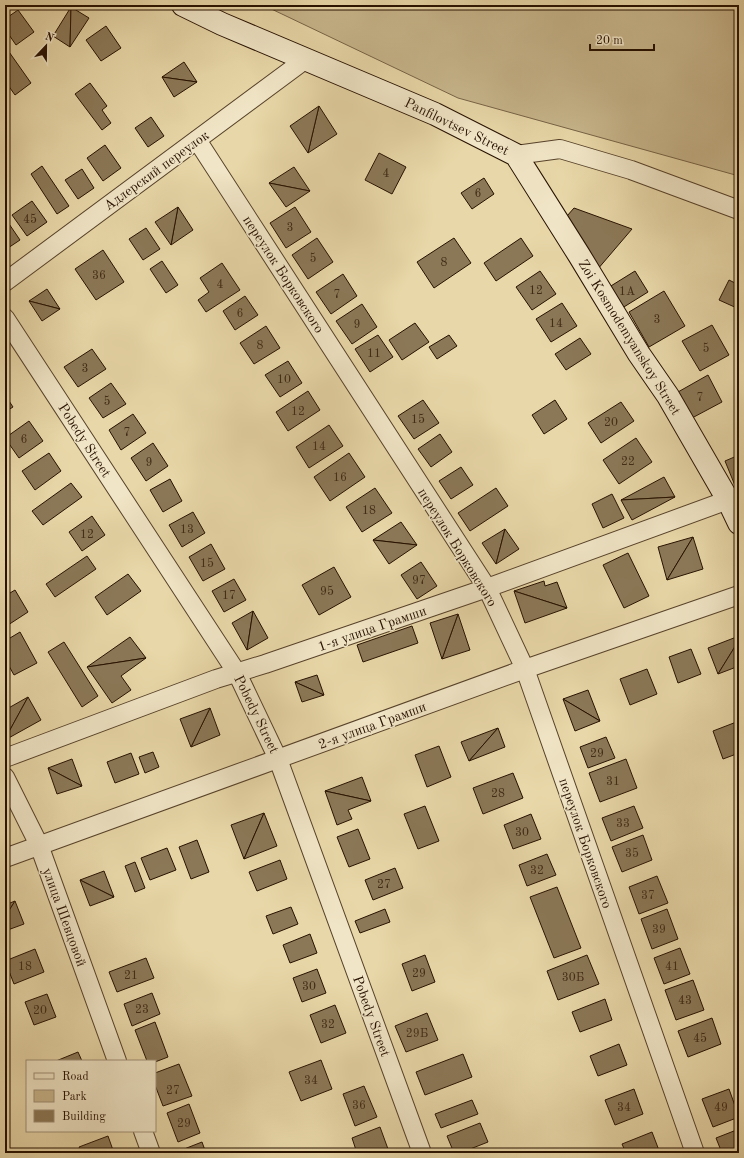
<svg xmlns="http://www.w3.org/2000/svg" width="744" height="1158" font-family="'Old Standard TT',serif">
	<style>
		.green { fill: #c7b58b; stroke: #776346 }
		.building { fill: #8b7857; stroke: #271100 }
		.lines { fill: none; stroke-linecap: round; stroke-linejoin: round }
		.street-casing { stroke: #57422a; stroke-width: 20 }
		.secondary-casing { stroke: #271100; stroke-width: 24 }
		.street { stroke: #f0e5c6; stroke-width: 18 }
		.secondary { stroke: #f0e5c6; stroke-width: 22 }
		.labels { text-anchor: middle; stroke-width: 3; stroke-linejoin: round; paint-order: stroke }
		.number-label { font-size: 12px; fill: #402b16 }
		.street-label { font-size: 14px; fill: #271100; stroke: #f0e5c6 }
	</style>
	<rect width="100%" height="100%" fill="#e8d7a8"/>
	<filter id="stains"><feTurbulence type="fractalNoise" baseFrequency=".005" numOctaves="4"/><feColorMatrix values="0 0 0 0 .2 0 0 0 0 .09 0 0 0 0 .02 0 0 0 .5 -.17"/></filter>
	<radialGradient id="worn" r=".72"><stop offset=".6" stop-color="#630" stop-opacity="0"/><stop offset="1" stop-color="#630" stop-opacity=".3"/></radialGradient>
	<polygon class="green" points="263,5 739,5 739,176 458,98"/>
	<g class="building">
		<polygon points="71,7 70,47 53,36"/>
		<polygon points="71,7 89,18 70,47"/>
		<polygon points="18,10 34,32 16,45 5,29 5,19"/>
		<polygon points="106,26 121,48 101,61 86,40"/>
		<polygon points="7,49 31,83 15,95 5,81 5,50"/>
		<polygon points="184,62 197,82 162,77"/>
		<polygon points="162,77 197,82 174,97"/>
		<polygon points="90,83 107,106 102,110 111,123 102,130 75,94"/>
		<polygon points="319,106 337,134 308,153"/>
		<polygon points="319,106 308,153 290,126"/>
		<polygon points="151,117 164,136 148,147 135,128"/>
		<polygon points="105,145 121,168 103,181 87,158"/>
		<polygon points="379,153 406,167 392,194 365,180"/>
		<polygon points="42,166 69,206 57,214 31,174"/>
		<polygon points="294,167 310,191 269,183"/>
		<polygon points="82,169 94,188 78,199 65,180"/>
		<polygon points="484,178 494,194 472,209 461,193"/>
		<polygon points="269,183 310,191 286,207"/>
		<polygon points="32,201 47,222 27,236 12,215"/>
		<polygon points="178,207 193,230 171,245"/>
		<polygon points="178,207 171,245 155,222"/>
		<polygon points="295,207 311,232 286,248 270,223"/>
		<polygon points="574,208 632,229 597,270 567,216"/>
		<polygon points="5,218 20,240 5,250"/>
		<polygon points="146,228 160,249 143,260 129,239"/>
		<polygon points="317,238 333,262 308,279 292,255"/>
		<polygon points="454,238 471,263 434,288 417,262"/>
		<polygon points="521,238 533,256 496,281 484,263"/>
		<polygon points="103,250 124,282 96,300 75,269"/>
		<polygon points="162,261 178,285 166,293 150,269"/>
		<polygon points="222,263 240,290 206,312 198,300 209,292 200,278"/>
		<polygon points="540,271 556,294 532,310 516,287"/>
		<polygon points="635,271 648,292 619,310 606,289"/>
		<polygon points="343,274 357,296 331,314 316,292"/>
		<polygon points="729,280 739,285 739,309 719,300"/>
		<polygon points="47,289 60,309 29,301"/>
		<polygon points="664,291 685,326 649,347 629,312"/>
		<polygon points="245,296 258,315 235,330 223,311"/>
		<polygon points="29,301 60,309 42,321"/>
		<polygon points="562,303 577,326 551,342 536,319"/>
		<polygon points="362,304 377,327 352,344 336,321"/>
		<polygon points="415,323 429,342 402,360 389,340"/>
		<polygon points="712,325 729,355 700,371 682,341"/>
		<polygon points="266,326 280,348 254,364 240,343"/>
		<polygon points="378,335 393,357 370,372 355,349"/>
		<polygon points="449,335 457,346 437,359 429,347"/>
		<polygon points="580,338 591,354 566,370 555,354"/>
		<polygon points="92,349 106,369 78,387 64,367"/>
		<polygon points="288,361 302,383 280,397 265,375"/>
		<polygon points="708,375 722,402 692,418 678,392"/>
		<polygon points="111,383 126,404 103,418 89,398"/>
		<polygon points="308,391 320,410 288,431 276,412"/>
		<polygon points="5,395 13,407 5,412"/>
		<polygon points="423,400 439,423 414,439 398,416"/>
		<polygon points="555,400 567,419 544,434 532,415"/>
		<polygon points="621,402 634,421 601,443 588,423"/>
		<polygon points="133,414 146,433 121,450 109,430"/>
		<polygon points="29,421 43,441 19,458 5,438"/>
		<polygon points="329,425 343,446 309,468 296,447"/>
		<polygon points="440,434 452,452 431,467 418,449"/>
		<polygon points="636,438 652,462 619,484 603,460"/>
		<polygon points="153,443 168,466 146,481 131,458"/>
		<polygon points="49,453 61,471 35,490 22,471"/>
		<polygon points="349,453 365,477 330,501 314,477"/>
		<polygon points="739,455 739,476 736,488 725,461"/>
		<polygon points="461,467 473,485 451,499 439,481"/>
		<polygon points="664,477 675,497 621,500"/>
		<polygon points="170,479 182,501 163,512 150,490"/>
		<polygon points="71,483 82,497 43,525 32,511"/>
		<polygon points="375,488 392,513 362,532 346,507"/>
		<polygon points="496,488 508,506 470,531 458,513"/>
		<polygon points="612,494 624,518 603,528 592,504"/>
		<polygon points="675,497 632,520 621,500"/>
		<polygon points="193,512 205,533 182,547 169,525"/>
		<polygon points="92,516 105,535 82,551 69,532"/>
		<polygon points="401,522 417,545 373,540"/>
		<polygon points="505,529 496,564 482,543"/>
		<polygon points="505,529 519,549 496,564"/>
		<polygon points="693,537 667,580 658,547"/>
		<polygon points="693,537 703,569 667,580"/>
		<polygon points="373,540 417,545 389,564"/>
		<polygon points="211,544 225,569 203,581 189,557"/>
		<polygon points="628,553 649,596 624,608 603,565"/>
		<polygon points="87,556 96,569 55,597 46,584"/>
		<polygon points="421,562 437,586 417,599 401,575"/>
		<polygon points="334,567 351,597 319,615 302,585"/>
		<polygon points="128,574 141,591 107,615 95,597"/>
		<polygon points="234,579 246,600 224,612 212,591"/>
		<polygon points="544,581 545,586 557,582 567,608 514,591"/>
		<polygon points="15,590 28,612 5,627 5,596"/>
		<polygon points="514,591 567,608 525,623"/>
		<polygon points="253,611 247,650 232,623"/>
		<polygon points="253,611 268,638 247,650"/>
		<polygon points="458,614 470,650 442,659"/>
		<polygon points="458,614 442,659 430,623"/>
		<polygon points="412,626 418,643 363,662 357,645"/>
		<polygon points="20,632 37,663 14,675 5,659 5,641"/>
		<polygon points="739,636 739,640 718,674 708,648"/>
		<polygon points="130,637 146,658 87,667"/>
		<polygon points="739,640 739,666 718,674"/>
		<polygon points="64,642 98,696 82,707 48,652"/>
		<polygon points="691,649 701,674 678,683 669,657"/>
		<polygon points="146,658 121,676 131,690 112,703 87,667"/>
		<polygon points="647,669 657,694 630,705 620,679"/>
		<polygon points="317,675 324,695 295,682"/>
		<polygon points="295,682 324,695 302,702"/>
		<polygon points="588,690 600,721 563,699"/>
		<polygon points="28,697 5,739 5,710"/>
		<polygon points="28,697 41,720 5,740 5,739"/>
		<polygon points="563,699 600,721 575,731"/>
		<polygon points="210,708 220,735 191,747"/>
		<polygon points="210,708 191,747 180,719"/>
		<polygon points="739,721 739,753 723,759 713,731"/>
		<polygon points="498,728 469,761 461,742"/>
		<polygon points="498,728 505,747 469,761"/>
		<polygon points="606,737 615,758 588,768 580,747"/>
		<polygon points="439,746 451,777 427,787 415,755"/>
		<polygon points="153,752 159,767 145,773 139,757"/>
		<polygon points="131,753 139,774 115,783 107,762"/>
		<polygon points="72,759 82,786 48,768"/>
		<polygon points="626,759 637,788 600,802 589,773"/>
		<polygon points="48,768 82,786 57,794"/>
		<polygon points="513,773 523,798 483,814 473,788"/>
		<polygon points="362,777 371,801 325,791"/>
		<polygon points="325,791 371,801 348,810 352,819 337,825"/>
		<polygon points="425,806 439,841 418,849 404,814"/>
		<polygon points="634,806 643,828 611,841 602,818"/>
		<polygon points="264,813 244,859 231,825"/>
		<polygon points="264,813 277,846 244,859"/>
		<polygon points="531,814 541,839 513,849 504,825"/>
		<polygon points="358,829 370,859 349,867 337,837"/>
		<polygon points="643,835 652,860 622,872 612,847"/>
		<polygon points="197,840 209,872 191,879 179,847"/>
		<polygon points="167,848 176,870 150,880 141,858"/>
		<polygon points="547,854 556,875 527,886 519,865"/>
		<polygon points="280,860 287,879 257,891 249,872"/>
		<polygon points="135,862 145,888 135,892 125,866"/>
		<polygon points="395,868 403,888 373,900 365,880"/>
		<polygon points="104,871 114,897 80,880"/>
		<polygon points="657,876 668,903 639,914 629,887"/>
		<polygon points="80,880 114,897 90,906"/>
		<polygon points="557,887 581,948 554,958 530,897"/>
		<polygon points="15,901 5,917 5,905"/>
		<polygon points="15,901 24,924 5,931 5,917"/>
		<polygon points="291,907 298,924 273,934 266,916"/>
		<polygon points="385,909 390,922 360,933 355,921"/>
		<polygon points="667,909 678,939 652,949 641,919"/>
		<polygon points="310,934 317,953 290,963 283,945"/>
		<polygon points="680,948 690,974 664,984 654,958"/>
		<polygon points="35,949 44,972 14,984 5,961"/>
		<polygon points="425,955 435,982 412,991 402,964"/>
		<polygon points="587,955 599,984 558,1000 547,971"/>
		<polygon points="146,958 154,978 117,992 109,972"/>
		<polygon points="317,969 326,993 302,1002 293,978"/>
		<polygon points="693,980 704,1010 676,1020 665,990"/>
		<polygon points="152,993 160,1014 132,1026 124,1004"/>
		<polygon points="47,994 56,1017 34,1025 25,1002"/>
		<polygon points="605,999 612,1020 580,1032 572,1012"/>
		<polygon points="335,1005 346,1033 321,1043 310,1015"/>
		<polygon points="427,1013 438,1040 406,1052 395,1026"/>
		<polygon points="712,1018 721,1044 688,1057 678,1031"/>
		<polygon points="155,1022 168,1057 155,1062 147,1061 135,1030"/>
		<polygon points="619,1044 627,1065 598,1076 590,1056"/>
		<polygon points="78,1052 82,1061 56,1061"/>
		<polygon points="463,1054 472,1077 425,1095 416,1072"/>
		<polygon points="321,1060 332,1089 301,1101 289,1072"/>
		<polygon points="179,1064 192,1096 163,1106 155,1085 155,1073"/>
		<polygon points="364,1086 377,1117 355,1126 343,1094"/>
		<polygon points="634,1089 643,1114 615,1125 605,1100"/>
		<polygon points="729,1089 739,1117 713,1127 702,1099"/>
		<polygon points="472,1100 478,1114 441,1128 435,1114"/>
		<polygon points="189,1104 200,1133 178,1142 167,1113"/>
		<polygon points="480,1123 488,1142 460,1153 454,1153 447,1136"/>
		<polygon points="380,1127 388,1149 377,1153 357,1153 352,1138"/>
		<polygon points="739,1129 739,1153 722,1153 716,1138"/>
		<polygon points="652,1132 660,1153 626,1153 622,1144"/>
		<polygon points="108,1136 114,1153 82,1153 79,1147"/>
		<polygon points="202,1142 206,1153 180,1153 179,1151"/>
	</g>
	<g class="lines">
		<defs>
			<g id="street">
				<polyline points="197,140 487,588 525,669 695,1153"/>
				<polyline points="516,155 560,149 631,170 739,210"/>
				<polyline points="5,282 306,59"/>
				<polyline points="5,318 237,673 278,759 422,1153"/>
				<polyline points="5,758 216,679 265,664 487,588 739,496"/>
				<polyline points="5,777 39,845 117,1061"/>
				<polyline points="5,858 525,669 739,595"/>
				<polyline points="143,1131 151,1153"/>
			</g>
			<polyline id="secondary" points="183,5 222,24 435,114 516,155 579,255 639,354 668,396 728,500 739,523"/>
		</defs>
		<use href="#street" class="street-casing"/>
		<use href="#secondary" class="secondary-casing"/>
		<use href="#street" class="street"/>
		<use href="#secondary" class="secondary"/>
	</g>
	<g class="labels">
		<g class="number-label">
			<text x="386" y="177">4</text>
			<text x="478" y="197">6</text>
			<text x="30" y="223">45</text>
			<text x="290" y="231">3</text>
			<text x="313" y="262">5</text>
			<text x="444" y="266">8</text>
			<text x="99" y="279">36</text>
			<text x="220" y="288">4</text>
			<text x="536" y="294">12</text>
			<text x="627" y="295">1А</text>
			<text x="337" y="298">7</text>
			<text x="240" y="317">6</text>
			<text x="657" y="323">3</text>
			<text x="556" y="327">14</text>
			<text x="357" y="328">9</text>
			<text x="260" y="349">8</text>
			<text x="706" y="352">5</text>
			<text x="374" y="357">11</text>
			<text x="85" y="372">3</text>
			<text x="284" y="383">10</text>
			<text x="700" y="401">7</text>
			<text x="107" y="405">5</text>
			<text x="298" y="415">12</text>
			<text x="418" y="423">15</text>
			<text x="611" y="426">20</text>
			<text x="127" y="436">7</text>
			<text x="24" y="443">6</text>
			<text x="319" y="450">14</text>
			<text x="628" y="465">22</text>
			<text x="149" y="466">9</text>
			<text x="340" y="481">16</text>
			<text x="369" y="514">18</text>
			<text x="187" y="533">13</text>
			<text x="87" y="538">12</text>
			<text x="207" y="567">15</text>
			<text x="419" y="584">97</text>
			<text x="327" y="595">95</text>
			<text x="229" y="599">17</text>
			<text x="597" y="757">29</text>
			<text x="613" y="785">31</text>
			<text x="498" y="797">28</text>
			<text x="623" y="827">33</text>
			<text x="522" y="836">30</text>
			<text x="632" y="857">35</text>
			<text x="537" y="874">32</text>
			<text x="384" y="888">27</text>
			<text x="648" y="899">37</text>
			<text x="659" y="933">39</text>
			<text x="25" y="970">18</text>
			<text x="672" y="970">41</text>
			<text x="419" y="977">29</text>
			<text x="131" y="979">21</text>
			<text x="573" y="981">30Б</text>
			<text x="309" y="990">30</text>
			<text x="685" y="1004">43</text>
			<text x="142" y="1013">23</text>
			<text x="40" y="1014">20</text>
			<text x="328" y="1028">32</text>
			<text x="417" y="1037">29Б</text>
			<text x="700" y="1042">45</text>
			<text x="311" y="1084">34</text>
			<text x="173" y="1094">27</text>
			<text x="359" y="1109">36</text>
			<text x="624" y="1111">34</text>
			<text x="721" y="1111">49</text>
			<text x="184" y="1127">29</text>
		</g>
		<g class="street-label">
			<text transform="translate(457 126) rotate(26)" y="5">Panfilovtsev Street</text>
			<text transform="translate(156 170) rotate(-36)" y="5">Адлерский переулок</text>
			<text transform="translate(284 274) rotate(57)" y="5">переулок Борковского</text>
			<text transform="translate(630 337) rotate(58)" y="5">Zoi Kosmodemyanskoy Street</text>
			<text transform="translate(85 440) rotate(57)" y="5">Pobedy Street</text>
			<text transform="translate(458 547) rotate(58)" y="5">переулок Борковского</text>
			<text transform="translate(372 628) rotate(-19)" y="5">1-я улица Грамши</text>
			<text transform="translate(257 714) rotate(64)" y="5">Pobedy Street</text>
			<text transform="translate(372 725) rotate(-20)" y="5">2-я улица Грамши</text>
			<text transform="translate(586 843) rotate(71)" y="5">переулок Борковского</text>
			<text transform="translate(65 917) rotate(70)" y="5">улица Шевцовой</text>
			<text transform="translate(372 1016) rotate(70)" y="5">Pobedy Street</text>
		</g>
	</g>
	<rect width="744" height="1158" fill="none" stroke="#e8d7a8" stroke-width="20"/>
	<rect x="6" y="6" width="732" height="1146" fill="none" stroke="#271100" stroke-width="2"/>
	<rect x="10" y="10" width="724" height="1138" fill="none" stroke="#271100"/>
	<rect x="26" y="1060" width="130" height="72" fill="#f0e5c6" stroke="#a09077"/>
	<rect x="34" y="1073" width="20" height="6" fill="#f0e5c6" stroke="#a09077"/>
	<text x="62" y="1080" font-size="12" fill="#271100">Road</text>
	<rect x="34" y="1090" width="20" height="12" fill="#c7b58b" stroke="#a09077"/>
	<text x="62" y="1100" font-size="12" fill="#271100">Park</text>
	<rect x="34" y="1110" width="20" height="12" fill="#8b7857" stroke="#a09077"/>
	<text x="62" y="1120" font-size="12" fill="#271100">Building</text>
	<g transform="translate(46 46) rotate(22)" stroke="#f0e5c6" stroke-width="3" paint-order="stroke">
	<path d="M0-3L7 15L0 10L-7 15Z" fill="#271100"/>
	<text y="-6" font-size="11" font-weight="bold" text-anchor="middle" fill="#271100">N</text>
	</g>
	<path d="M590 44v6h64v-6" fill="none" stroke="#271100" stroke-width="2"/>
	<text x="596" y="44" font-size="12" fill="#271100" stroke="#f0e5c6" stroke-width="3" paint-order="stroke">20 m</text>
	<rect width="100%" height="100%" filter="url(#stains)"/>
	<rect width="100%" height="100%" fill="url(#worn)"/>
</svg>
